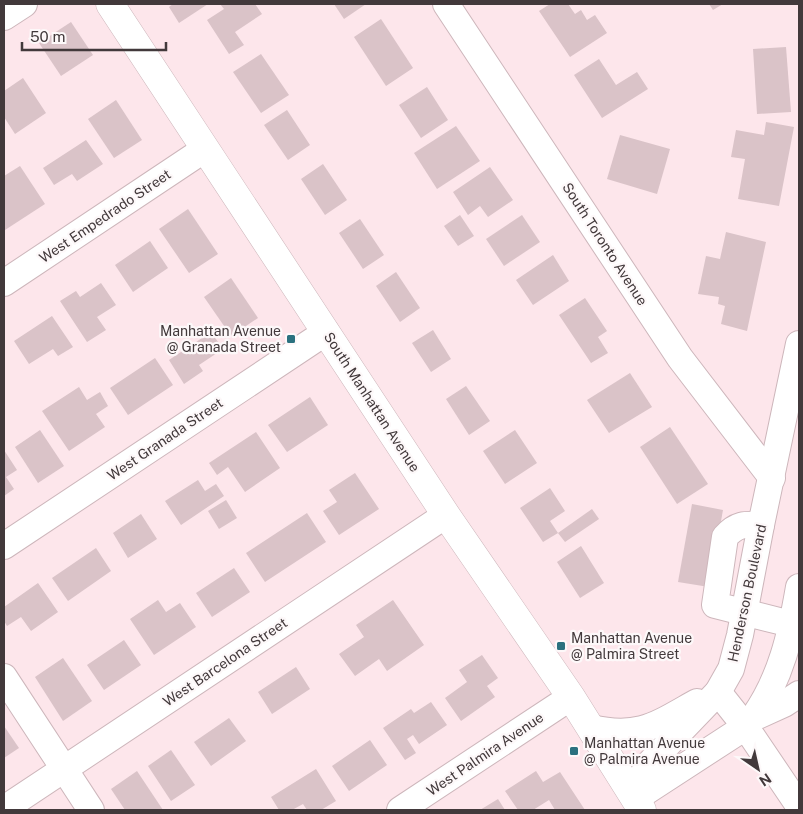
<svg xmlns="http://www.w3.org/2000/svg" width="803" height="814" font-family="'Public Sans',sans-serif">
	<style>
		.building { fill: #dac3c8 }
		.lines { fill: none; stroke-linecap: round; stroke-linejoin: round }
		.minor-casing { stroke: #cdb6bb; stroke-width: 28 }
		.major-casing { stroke: #cdb6bb; stroke-width: 29 }
		.minor { stroke: #fff; stroke-width: 26 }
		.major { stroke: #fff; stroke-width: 28 }
		.poi-dot { fill: #2b717f; stroke: #fdf8f9; stroke-width: 2 }
		.labels { text-anchor: middle; stroke-width: 4.5; stroke-linejoin: round; paint-order: stroke }
		.street-label { font-size: 14px; fill: #42393b; stroke: #fdf8f9 }
		.poi-label { font-size: 14px; fill: #42393b; stroke: #fdf8f9; text-anchor: start }
	</style>
	<rect width="100%" height="100%" fill="#fde6eb"/>
	<g class="building">
		<polygon points="173,4 208,4 179,23 169,7"/>
		<polygon points="220,4 255,4 262,14 235,32 244,45 229,54 207,20 224,9"/>
		<polygon points="334,4 366,4 344,19"/>
		<polygon points="550,4 568,4 575,14 581,10 587,20 595,15 607,33 570,57 539,11"/>
		<polygon points="709,4 723,4 713,10"/>
		<polygon points="381,19 413,68 386,86 354,37"/>
		<polygon points="71,22 93,55 61,76 39,43"/>
		<polygon points="786,47 791,112 757,114 753,49"/>
		<polygon points="261,54 289,95 261,113 233,72"/>
		<polygon points="599,59 616,85 637,72 648,89 602,118 574,75"/>
		<polygon points="23,78 46,113 15,134 4,117 4,91"/>
		<polygon points="427,87 448,120 421,138 399,105"/>
		<polygon points="116,100 142,140 114,158 88,119"/>
		<polygon points="287,110 310,145 288,160 264,125"/>
		<polygon points="766,122 794,127 779,206 738,199 745,159 731,157 736,130 764,135"/>
		<polygon points="456,126 480,161 437,189 414,153"/>
		<polygon points="620,135 670,149 657,194 607,179"/>
		<polygon points="86,140 103,164 77,181 72,174 54,185 43,168"/>
		<polygon points="323,164 347,200 325,215 301,179"/>
		<polygon points="20,166 45,204 5,230 4,176"/>
		<polygon points="490,167 513,200 488,217 480,206 468,215 453,192"/>
		<polygon points="188,209 218,254 189,273 159,229"/>
		<polygon points="460,215 474,236 458,246 444,226"/>
		<polygon points="522,215 540,242 504,266 486,239"/>
		<polygon points="360,219 384,255 363,269 339,233"/>
		<polygon points="726,232 766,242 747,331 721,324 725,306 718,304 719,297 698,294 706,256 720,259"/>
		<polygon points="150,241 168,268 133,292 115,265"/>
		<polygon points="553,255 569,281 533,305 516,280"/>
		<polygon points="396,272 420,308 400,322 376,286"/>
		<polygon points="231,278 258,318 231,336 204,297"/>
		<polygon points="101,283 116,305 97,317 106,330 87,342 60,301 76,291 80,297"/>
		<polygon points="585,298 607,331 598,337 608,353 591,363 559,315"/>
		<polygon points="52,316 73,347 58,356 53,349 29,364 14,341"/>
		<polygon points="433,330 451,359 431,372 412,343"/>
		<polygon points="211,332 223,349 199,365 203,371 184,384 169,360"/>
		<polygon points="155,358 173,385 128,415 110,388"/>
		<polygon points="630,373 652,407 609,433 587,400"/>
		<polygon points="466,386 490,421 469,435 446,399"/>
		<polygon points="79,387 87,400 100,392 108,406 96,414 105,427 69,451 42,411"/>
		<polygon points="310,397 328,425 287,452 268,425"/>
		<polygon points="670,427 708,484 677,504 640,447"/>
		<polygon points="40,430 64,466 38,483 15,447"/>
		<polygon points="515,430 537,463 505,484 483,451"/>
		<polygon points="256,432 280,468 245,492 228,467 217,475 209,463"/>
		<polygon points="4,450 17,470 6,477 14,489 4,496"/>
		<polygon points="355,473 379,509 339,535 323,511 337,502 329,490"/>
		<polygon points="198,480 205,491 216,484 224,496 181,525 165,501"/>
		<polygon points="550,488 565,511 550,521 558,533 543,542 520,508"/>
		<polygon points="226,500 237,518 219,529 208,511"/>
		<polygon points="692,504 723,510 709,587 678,582"/>
		<polygon points="592,509 599,519 565,542 558,533"/>
		<polygon points="307,513 326,542 265,582 246,553"/>
		<polygon points="141,514 157,539 128,558 113,533"/>
		<polygon points="581,546 604,583 580,598 557,562"/>
		<polygon points="96,548 111,571 68,601 52,578"/>
		<polygon points="234,568 250,592 212,617 196,593"/>
		<polygon points="38,583 58,612 31,631 21,617 7,626 4,621 4,607"/>
		<polygon points="158,600 166,612 180,603 196,627 154,655 130,619"/>
		<polygon points="393,600 424,645 387,671 379,659 355,676 339,654 364,637 356,625"/>
		<polygon points="124,640 141,665 104,690 87,665"/>
		<polygon points="482,655 498,678 487,686 495,697 461,721 445,698 467,682 459,670"/>
		<polygon points="63,658 92,701 63,721 35,677"/>
		<polygon points="296,667 310,689 272,714 258,692"/>
		<polygon points="431,702 447,725 419,744 413,735 407,739 416,753 405,760 383,728 411,709 414,713"/>
		<polygon points="229,718 246,741 211,766 194,742"/>
		<polygon points="4,726 19,748 4,758"/>
		<polygon points="370,740 387,765 349,791 332,766"/>
		<polygon points="171,750 195,785 171,801 148,766"/>
		<polygon points="316,769 336,801 321,810 307,810 303,804 292,810 279,810 271,797"/>
		<polygon points="137,771 163,810 125,810 111,789"/>
		<polygon points="536,771 543,782 560,772 585,810 555,810 549,800 533,810 518,810 505,791"/>
		<polygon points="498,799 505,810 480,810"/>
	</g>
	<g class="lines">
		<defs>
			<g id="minor">
				<polyline points="446,4 680,358 772,478"/>
				<polyline points="4,17 24,4"/>
				<polyline points="4,283 205,149"/>
				<path d="M761 525C745 524 736 524 725 537L715 605 799 626"/>
				<polyline points="4,546 326,332"/>
				<polyline points="4,677 91,810"/>
				<polyline points="718,692 745,726 799,806"/>
				<path d="M753 718C781 679 791 634 799 587"/>
				<path d="M591 728C639 739 656 725 697 702"/>
				<polyline points="636,798 640,780 648,765 718,692 731,669 740,635 761,525 799,344"/>
				<polyline points="636,798 736,733 753,718 784,704 799,694"/>
				<polyline points="4,809 446,515"/>
				<polyline points="400,810 571,697"/>
			</g>
			<polyline id="major" points="110,4 446,515 571,697 642,810"/>
		</defs>
		<use href="#minor" class="minor-casing"/>
		<use href="#major" class="major-casing"/>
		<use href="#minor" class="minor"/>
		<use href="#major" class="major"/>
	</g>
	<g class="poi-dot">
		<rect x="286" y="334" width="10" height="10" rx="2.5"/>
		<rect x="556" y="641" width="10" height="10" rx="2.5"/>
		<rect x="569" y="746" width="10" height="10" rx="2.5"/>
	</g>
	<g class="labels">
		<g class="street-label">
			<text transform="translate(105 216) rotate(-34)" y="5">West Empedrado Street</text>
			<text transform="translate(605 244) rotate(57)" y="5">South Toronto Avenue</text>
			<text transform="translate(372 402) rotate(57)" y="5">South Manhattan Avenue</text>
			<text transform="translate(165 439) rotate(-34)" y="5">West Granada Street</text>
			<text transform="translate(747 593) rotate(-78)" y="5">Henderson Boulevard</text>
			<text transform="translate(225 662) rotate(-34)" y="5">West Barcelona Street</text>
			<text transform="translate(485 754) rotate(-34)" y="5">West Palmira Avenue</text>
		</g>
		<g class="poi-label">
			<text x="281" y="336" text-anchor="end">Manhattan Avenue<tspan x="281" dy="16">@ Granada Street</tspan></text>
			<text x="571" y="643">Manhattan Avenue<tspan x="571" dy="16">@ Palmira Street</tspan></text>
			<text x="584" y="748">Manhattan Avenue<tspan x="584" dy="16">@ Palmira Avenue</tspan></text>
		</g>
	</g>
	<rect width="803" height="814" fill="none" stroke="#42393b" stroke-width="10"/>
	<g transform="translate(758 769) rotate(146)" stroke="#fdf8f9" stroke-width="4" paint-order="stroke">
	<path d="M0-4L9 19L0 12L-9 19Z" fill="#42393b"/>
	<text y="-8" font-size="14" font-weight="bold" text-anchor="middle" fill="#42393b">N</text>
	</g>
	<path d="M22 42v8h144v-8" fill="none" stroke="#42393b" stroke-width="2.5"/>
	<text x="30" y="42" font-size="15" fill="#42393b" stroke="#fdf8f9" stroke-width="4" paint-order="stroke">50 m</text>
</svg>
